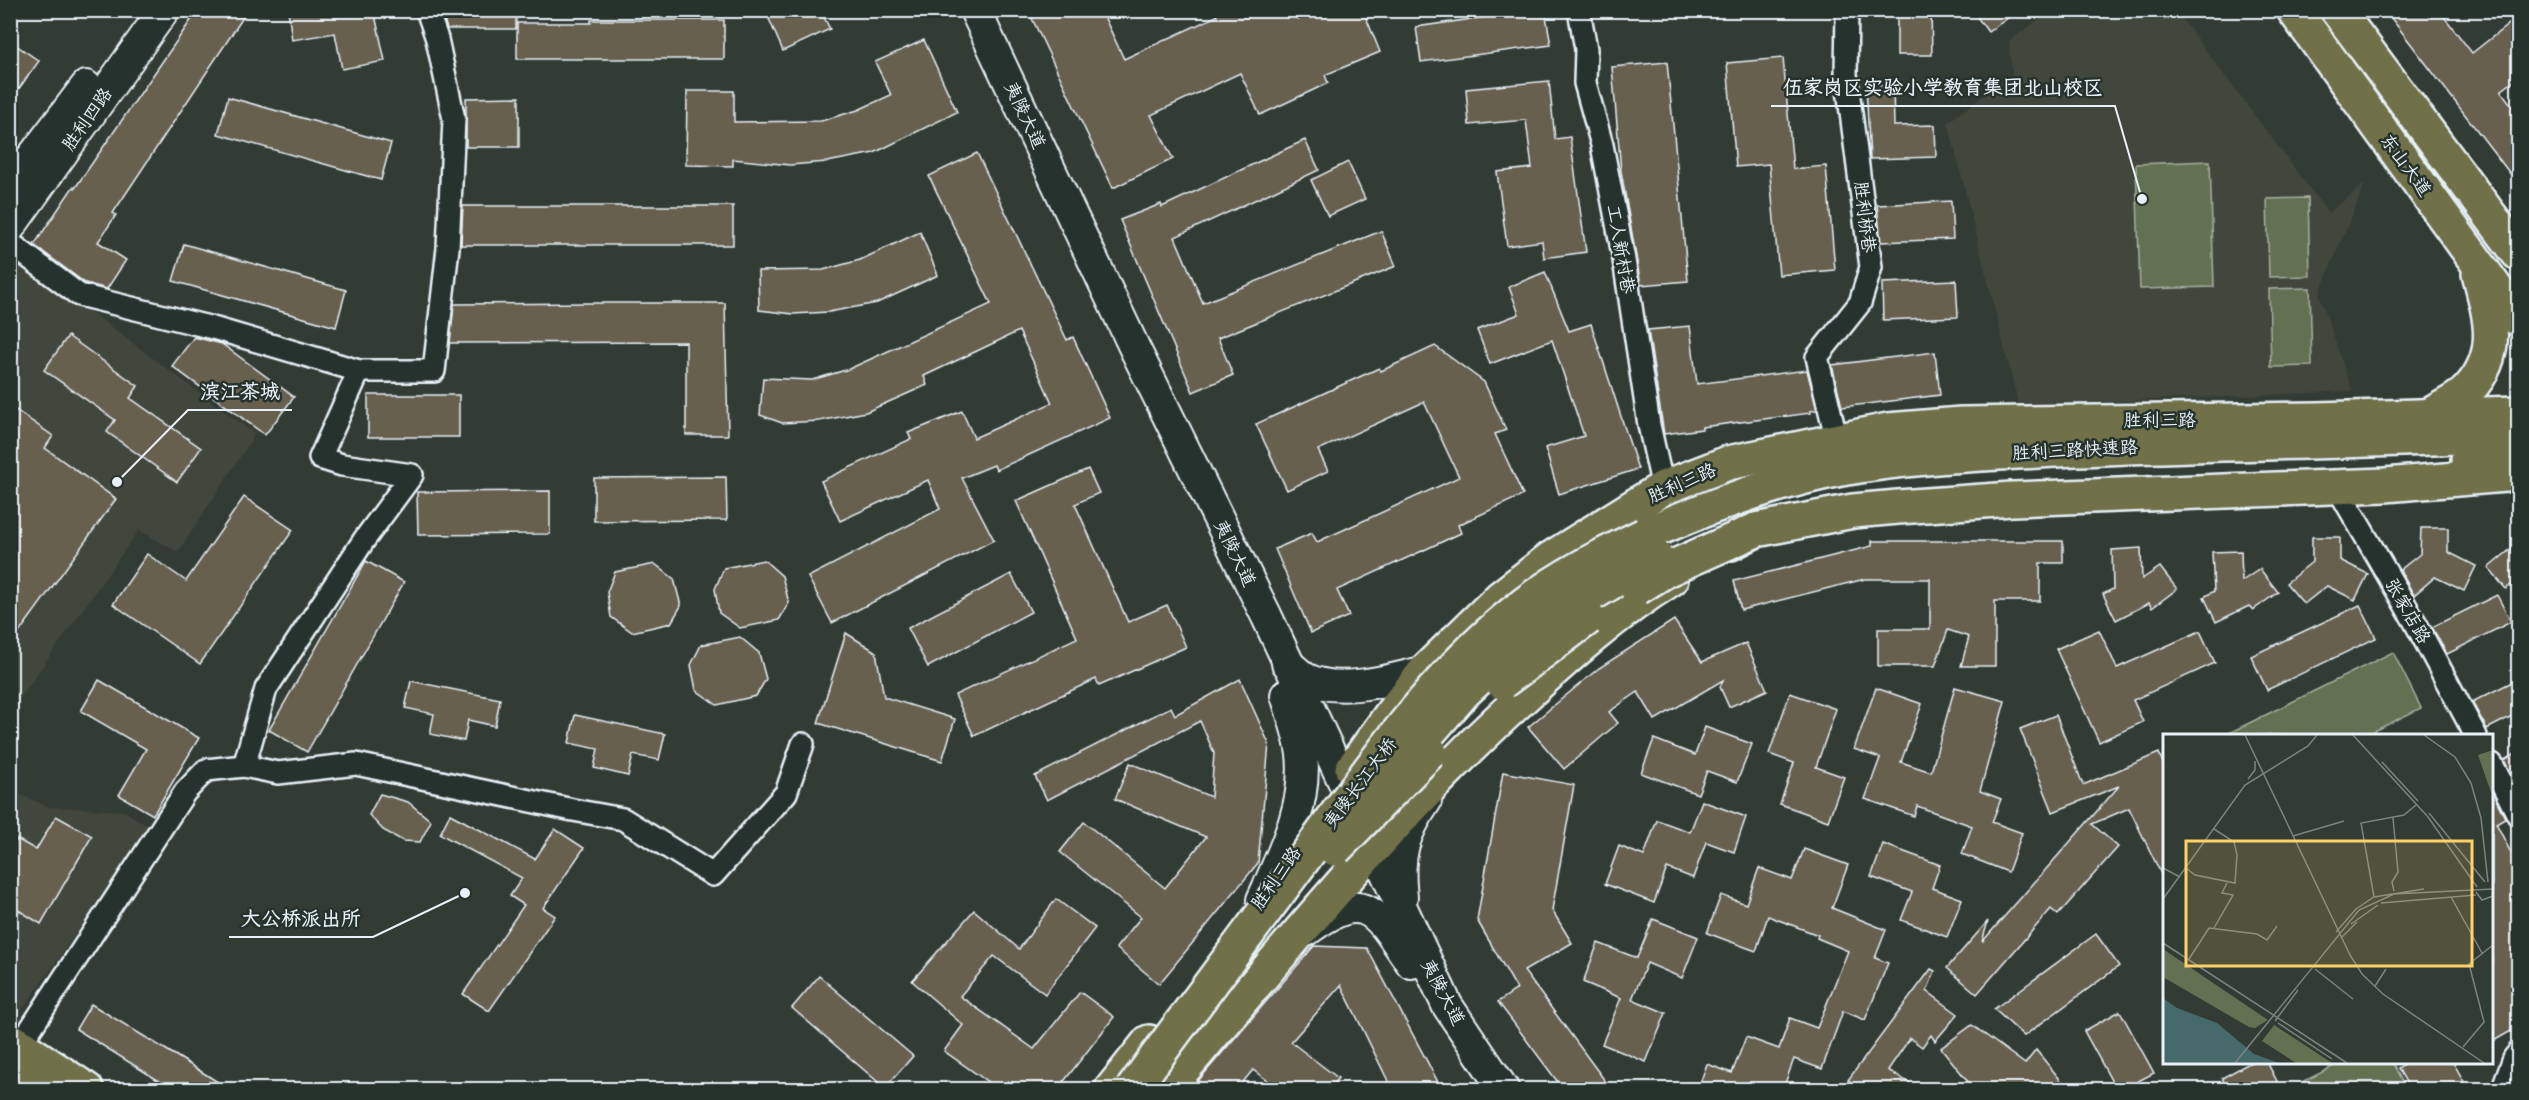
<svg xmlns="http://www.w3.org/2000/svg" width="2529" height="1100" font-family="'Playpen Sans','LXGW WenKai TC',sans-serif">
	<style>
		.built { fill: #43473c }
		.green { fill: #637051; stroke: #a6b0a4; stroke-width: 1.5 }
		.building { fill: #676050; stroke: #e8f1f8; stroke-width: 1.5 }
		.lines { fill: none; stroke-linecap: round; stroke-linejoin: round }
		.minor-casing { stroke: #e8f1f8; stroke-width: 26 }
		.secondary-casing { stroke: #e8f1f8; stroke-width: 34 }
		.primary-casing { stroke: #e8f1f8; stroke-width: 38 }
		.trunk-casing { stroke: #e8f1f8; stroke-width: 38 }
		.minor { stroke: #26332d; stroke-width: 21 }
		.secondary { stroke: #26332d; stroke-width: 30 }
		.primary { stroke: #6f704a; stroke-width: 33 }
		.trunk { stroke: #6f704a; stroke-width: 33 }
		.trunk-bridge-casing { stroke: #e8f1f8; stroke-width: 38; stroke-linecap: butt }
		.trunk-bridge { stroke: #6f704a; stroke-width: 33 }
		.labels { text-anchor: middle; stroke-width: 5; stroke-linejoin: round; paint-order: stroke }
		.street-label { font-size: 18px; fill: #e8f1f8; stroke: #26332d }
		.inset-road { fill: none; stroke: #7b8482; stroke-width: 1.5 }
		.view { fill: #ffd166; fill-opacity: 0.15; stroke: #ffd166; stroke-width: 3 }
		.inset-edge { fill: none; stroke: #e8f1f8; stroke-width: 3 }
		.leader { fill: none; stroke: #e8f1f8; stroke-width: 2 }
		.callout-dot { fill: #e8f1f8; stroke: #26332d; stroke-width: 2 }
		.callout-label { font-size: 20px; text-anchor: middle; font-weight: bold; fill: #e8f1f8; stroke: #26332d; stroke-width: 5; stroke-linejoin: round; paint-order: stroke }
	</style>
	<rect width="100%" height="100%" fill="#333c34"/>
	<filter id="ink" filterUnits="userSpaceOnUse"><feTurbulence type="fractalNoise" baseFrequency=".0167" numOctaves="2"/><feDisplacementMap in="SourceGraphic" scale="12" xChannelSelector="R" yChannelSelector="G"/><feConvolveMatrix kernelMatrix="1 2 1 2 8 2 1 2 1" color-interpolation-filters="sRGB"/></filter>
	<g filter="url(#ink)">
		<g class="built">
			<polygon points="2051,11 2176,11 2328,213 2365,184 2319,294 2352,391 2019,406 1948,122 2012,75 2009,41"/>
			<polygon points="11,253 255,434 178,552 139,530 11,711"/>
			<polygon points="10,791 49,807 124,811 151,828 22,1010 11,1002"/>
		</g>
		<g class="green">
			<polygon points="2210,161 2214,287 2140,289 2136,164"/>
			<polygon points="2308,198 2310,276 2269,277 2267,199"/>
			<polygon points="2310,288 2312,366 2271,367 2269,289"/>
			<polygon points="2393,652 2421,708 2366,735 2225,735"/>
			<polygon points="2392,1062 2406,1089 2291,1088 2340,1063"/>
		</g>
		<g class="building">
			<polygon points="198,10 248,10 113,213 116,215 98,242 126,260 107,289 85,283 34,245 73,187 75,188"/>
			<polygon points="288,10 374,10 385,61 342,69 335,33 292,40"/>
			<polygon points="441,10 516,10 516,29 447,29"/>
			<polygon points="765,10 820,10 830,29 783,51"/>
			<polygon points="1028,10 1101,10 1124,59 1217,16 1214,10 1294,10 1298,19 1318,10 1363,10 1380,52 1325,75 1328,83 1260,115 1240,73 1151,115 1173,159 1113,188"/>
			<polygon points="1507,10 1545,10 1551,45 1421,62 1416,27 1507,14"/>
			<polygon points="1897,10 1931,10 1932,55 1897,55"/>
			<polygon points="1972,10 2019,10 1988,32"/>
			<polygon points="2385,10 2439,10 2472,53 2518,17 2518,78 2501,91 2518,114 2518,184"/>
			<polygon points="591,20 724,20 724,59 517,59 517,23 591,23"/>
			<polygon points="924,40 957,112 874,153 827,162 790,165 733,159 733,166 686,165 687,91 734,91 734,122 821,121 858,110 891,95 875,62"/>
			<polygon points="10,41 39,61 10,101"/>
			<polygon points="1783,58 1793,169 1826,166 1835,270 1779,275 1769,164 1736,167 1727,63"/>
			<polygon points="1667,62 1688,281 1641,285 1621,171 1612,67"/>
			<polygon points="1549,81 1555,139 1570,137 1586,252 1544,258 1542,241 1507,246 1497,172 1532,168 1526,120 1469,125 1466,89"/>
			<polygon points="1893,85 1894,126 1935,125 1936,157 1870,159 1866,86"/>
			<polygon points="228,97 391,143 381,180 218,134"/>
			<polygon points="519,97 519,147 466,147 466,98"/>
			<polygon points="1305,140 1319,170 1175,237 1203,303 1381,231 1396,266 1218,338 1233,375 1193,392 1120,220 1161,204 1162,207"/>
			<polygon points="977,153 1067,340 1073,337 1110,418 996,470 994,465 962,478 994,540 832,623 808,577 940,509 928,480 840,521 821,481 911,439 908,433 962,411 974,438 1052,403 1019,331 924,376 927,385 866,412 819,421 782,423 760,415 763,378 812,380 849,369 991,304 929,176"/>
			<polygon points="1348,162 1365,199 1328,216 1311,180"/>
			<polygon points="1951,201 1953,239 1881,242 1877,205"/>
			<polygon points="463,206 733,206 733,245 461,245"/>
			<polygon points="920,232 938,275 877,303 829,312 793,314 759,310 758,271 823,270 860,260"/>
			<polygon points="184,244 346,290 336,327 173,281"/>
			<polygon points="1545,272 1569,331 1591,324 1638,469 1559,494 1545,448 1584,436 1552,340 1490,364 1477,330 1519,314 1509,287"/>
			<polygon points="1956,280 1958,317 1883,320 1882,283"/>
			<polygon points="591,303 725,303 728,435 686,435 686,342 450,343 454,304"/>
			<polygon points="1690,326 1697,384 1807,370 1817,410 1810,411 1811,413 1702,427 1702,429 1664,434 1648,330"/>
			<polygon points="68,336 138,386 130,398 201,448 177,482 107,432 115,420 44,370"/>
			<polygon points="194,337 222,344 294,397 265,435 172,366"/>
			<polygon points="1435,346 1484,382 1506,430 1495,434 1523,495 1458,525 1461,533 1337,590 1349,616 1311,633 1275,549 1312,533 1317,542 1459,477 1424,402 1318,450 1328,471 1287,490 1256,424 1379,368 1381,371"/>
			<polygon points="1935,352 1940,395 1842,407 1832,365"/>
			<rect x="368" y="395" width="91" height="42"/>
			<polygon points="10,406 53,436 45,448 116,499 10,645"/>
			<polygon points="1088,469 1099,493 1075,504 1128,622 1167,605 1186,647 1099,686 1096,679 974,736 955,695 1077,638 1016,501"/>
			<polygon points="726,477 727,520 594,521 594,478"/>
			<polygon points="550,491 550,534 418,535 417,492"/>
			<polygon points="244,497 293,530 200,664 113,604 147,554 186,581"/>
			<polygon points="2421,528 2448,528 2448,552 2476,566 2464,591 2435,577 2414,595 2400,570 2420,554"/>
			<polygon points="2312,537 2340,537 2340,560 2368,574 2355,600 2327,586 2304,604 2286,583 2312,562"/>
			<polygon points="1872,541 2063,541 2063,563 2040,563 2040,601 1995,601 1995,666 1961,666 1969,637 1948,630 1935,666 1878,666 1878,629 1930,629 1930,579 1865,579 1741,610 1734,581 1872,546"/>
			<polygon points="2518,543 2518,579 2506,589 2488,568"/>
			<polygon points="2141,548 2142,579 2160,567 2177,589 2152,608 2149,603 2116,620 2103,594 2113,589 2112,550"/>
			<polygon points="2241,551 2242,581 2260,569 2278,592 2253,610 2249,606 2216,622 2204,597 2214,591 2212,552"/>
			<polygon points="764,560 782,576 789,603 779,620 740,628 719,613 715,589 724,568"/>
			<polygon points="366,561 404,582 307,752 269,730"/>
			<polygon points="655,564 674,579 681,606 671,623 632,632 611,617 607,592 615,572"/>
			<polygon points="1011,574 1031,612 928,667 908,628"/>
			<polygon points="2497,595 2511,622 2447,654 2432,627"/>
			<polygon points="2360,605 2376,638 2267,690 2251,656"/>
			<polygon points="1674,620 1702,662 1746,643 1767,690 1729,707 1720,687 1723,680 1655,720 1638,692 1609,712 1618,723 1564,769 1528,727 1599,668"/>
			<polygon points="2099,630 2117,668 2200,631 2215,663 2133,700 2143,722 2099,742 2056,649"/>
			<polygon points="846,633 876,652 884,697 955,719 942,761 818,723"/>
			<polygon points="740,637 759,653 766,679 756,696 717,705 696,690 691,665 701,645"/>
			<polygon points="1240,679 1269,744 1258,863 1159,984 1116,948 1141,917 1060,852 1084,822 1165,888 1206,837 1115,799 1130,763 1211,797 1214,753 1200,721 1047,800 1035,776 1171,707 1175,715"/>
			<polygon points="2518,679 2518,713 2487,729 2472,702"/>
			<polygon points="99,680 199,738 153,815 119,795 146,749 81,711"/>
			<polygon points="411,681 500,699 495,726 468,720 464,741 430,734 434,714 405,708"/>
			<polygon points="1955,687 2005,701 1980,791 2001,799 1992,822 2022,833 2008,872 1962,854 1972,826 1917,806 1914,816 1865,799 1880,758 1854,749 1876,688 1922,704 1901,762 1931,772"/>
			<polygon points="1790,693 1836,709 1816,767 1844,777 1828,821 1780,804 1794,763 1769,754"/>
			<polygon points="575,715 665,734 659,760 633,755 628,776 594,768 598,749 569,743"/>
			<polygon points="2056,715 2083,785 2159,753 2164,766 2164,880 2129,808 2092,824 2118,847 2058,915 2051,909 1977,994 1947,968 1988,921 1982,942 2119,786 2053,812 2020,729"/>
			<polygon points="1705,727 1752,744 1737,782 1707,771 1698,794 1641,773 1654,739 1695,755"/>
			<polygon points="2518,752 2518,788 2504,760"/>
			<polygon points="1503,772 1574,785 1552,910 1572,943 1524,971 1611,1089 1563,1089 1498,1002 1517,989 1477,920"/>
			<polygon points="2492,791 2505,818 2496,823 2518,867 2518,1027 2492,1042"/>
			<polygon points="380,794 408,802 431,821 420,842 403,841 383,830 369,815"/>
			<polygon points="1702,801 1746,817 1734,852 1706,842 1693,878 1667,868 1654,903 1605,884 1619,846 1644,856 1657,820 1690,832"/>
			<polygon points="450,814 535,859 555,829 584,848 543,908 555,916 489,1011 463,994 524,905 510,896 522,878 440,834"/>
			<polygon points="56,816 92,836 41,924 10,905 10,893 17,882 10,878 10,851 17,839 36,850"/>
			<polygon points="1883,844 1940,865 1932,888 1962,899 1947,937 1901,920 1912,892 1871,877"/>
			<polygon points="1804,849 1848,865 1832,908 1886,930 1875,958 1888,963 1865,1020 1843,1011 1822,1069 1794,1059 1783,1089 1698,1089 1707,1064 1732,1073 1746,1037 1779,1049 1790,1018 1817,1028 1848,951 1817,938 1818,935 1768,916 1756,951 1707,933 1721,895 1746,904 1759,868 1792,880"/>
			<polygon points="1056,899 1095,928 1045,994 994,956 960,996 1034,1049 1080,992 1114,1017 1058,1089 998,1089 944,1051 963,1025 912,981 974,910 1019,949"/>
			<polygon points="1653,919 1698,937 1682,978 1647,963 1632,999 1666,1013 1646,1062 1602,1044 1621,998 1583,982 1598,943 1637,958"/>
			<polygon points="2096,934 2119,966 2024,1036 1994,1009"/>
			<polygon points="1314,946 1367,948 1439,1084 1429,1089 1392,1089 1341,985 1291,1042 1338,1078 1329,1089 1279,1089 1253,1070 1237,1089 1191,1089"/>
			<polygon points="1931,969 1935,971 1927,991 1958,1014 1935,1041 1931,1035 1922,1047 1910,1038 1888,1070 1919,1089 1862,1089 1848,1080"/>
			<polygon points="819,976 913,1056 885,1088 792,1008"/>
			<polygon points="91,1004 178,1057 229,1089 172,1089 76,1029"/>
			<polygon points="2120,1011 2154,1073 2123,1089 2116,1089 2084,1031"/>
			<polygon points="1972,1025 2025,1064 2036,1050 2068,1089 1974,1089 1941,1048"/>
			<polygon points="2251,1062 2267,1062 2281,1089 2228,1089 2222,1078"/>
			<polygon points="2407,1062 2453,1062 2468,1089 2410,1089 2398,1068"/>
		</g>
		<g class="lines">
			<defs>
				<g id="minor">
					<polyline points="1579,10 1586,49 1585,83 1602,145 1624,260 1649,425 1663,488"/>
					<polyline points="10,243 79,295 213,328 359,371 434,371 448,248 454,119 437,39 427,10"/>
					<polyline points="1837,441 1817,357 1860,303 1871,267 1846,74 1847,10"/>
					<polyline points="2337,487 2415,622 2476,736"/>
					<polyline points="2492,764 2518,815"/>
					<polyline points="244,766 266,689 364,540 412,475 342,465 320,458 359,371"/>
					<polyline points="20,1045 185,792 206,770 244,766 278,773 356,764 573,810 623,819 713,875 786,793 803,744"/>
					<polyline points="2502,1090 2514,1058 2518,1053"/>
				</g>
				<g id="secondary">
					<polyline points="975,10 1135,349 1267,617 1447,1005 1504,1090"/>
					<polyline points="10,186 86,86"/>
					<polyline points="10,227 164,10"/>
					<path d="M1287 663C1293 668 1299 674 1305 678 1337 695 1392 680 1425 671"/>
					<path d="M1402 897C1397 856 1403 835 1426 801"/>
					<path d="M1262 900C1282 855 1308 804 1302 754 1299 734 1292 714 1286 695"/>
					<path d="M1306 931C1366 886 1376 912 1411 963"/>
				</g>
				<g id="primary">
					<polyline points="2294,10 2518,319"/>
					<polyline points="2337,10 2518,253"/>
					<path d="M2430 415C2442 407 2460 400 2469 389 2502 353 2490 316 2479 274"/>
					<polyline points="1731,543 1756,530 1853,511 1898,507 2012,499 2385,485 2518,474"/>
					<polyline points="1352,769 1397,706 1425,671 1500,598 1550,559 1663,488 1728,463 1888,430 1961,424 2317,419 2518,413"/>
					<polyline points="10,1039 87,1090"/>
					<polyline points="10,1069 41,1090"/>
					<polyline points="1111,1090 1149,1042"/>
					<path d="M1166 1090C1279 956 1390 819 1519 701 1568 656 1615 614 1671 579"/>
				</g>
				<g id="trunk">
					<polyline points="2468,459 2518,457"/>
					<path d="M1644 535C1707 507 1773 482 1841 469 1912 456 1985 454 2057 450 2211 442 2365 443 2518 434"/>
				</g>
			</defs>
			<use href="#minor" class="minor-casing"/>
			<use href="#secondary" class="secondary-casing"/>
			<use href="#primary" class="primary-casing"/>
			<use href="#trunk" class="trunk-casing"/>
			<use href="#minor" class="minor"/>
			<use href="#secondary" class="secondary"/>
			<use href="#primary" class="primary"/>
			<use href="#trunk" class="trunk"/>
			<defs>
				<g id="trunk-bridge">
					<polyline points="1637,588 1666,570 1756,530"/>
					<polyline points="1502,682 1588,618"/>
					<polyline points="1404,761 1464,692 1530,631 1655,556"/>
					<polyline points="1335,849 1430,752"/>
					<path d="M1132 1090C1192 1008 1253 927 1314 845 1377 759 1440 668 1526 603 1562 575 1603 555 1644 535"/>
				</g>
			</defs>
			<use href="#trunk-bridge" class="trunk-bridge-casing"/>
			<use href="#trunk-bridge" class="trunk-bridge"/>
		</g>
	</g>
	<g class="labels">
		<g class="street-label">
			<text transform="translate(1025 115) rotate(65)" y="6">夷陵大道</text>
			<text transform="translate(87 119) rotate(-55)" y="6">胜利四路</text>
			<text transform="translate(2406 165) rotate(54)" y="6">东山大道</text>
			<text transform="translate(1865 217) rotate(83)" y="6">胜利桥巷</text>
			<text transform="translate(1621 249) rotate(80)" y="6">工人新村巷</text>
			<text x="2160" y="426">胜利三路</text>
			<text transform="translate(2075 450) rotate(-3)" y="6">胜利三路快速路</text>
			<text transform="translate(1682 483) rotate(-24)" y="6">胜利三路</text>
			<text transform="translate(1235 553) rotate(64)" y="6">夷陵大道</text>
			<text transform="translate(2408 611) rotate(60)" y="6">张家店路</text>
			<text transform="translate(1360 783) rotate(-53)" y="6">夷陵长江大桥</text>
			<text transform="translate(1276 878) rotate(-55)" y="6">胜利三路</text>
			<text transform="translate(1443 992) rotate(62)" y="6">夷陵大道</text>
		</g>
	</g>
	<g transform="translate(2163 734)">
		<rect width="330" height="330" fill="#333c34"/>
		<path d="M330 16V64L315 21ZM0 215 28 234 105 286 92 294 86 293 0 243ZM111 291 169 329H133L99 307Z" fill="#637051"/>
		<path d="M0 264 14 274 54 289 91 320 116 329H0Z" fill="#46696c"/>
		<path class="inset-road" d="M82 1 187 221 199 240 220 260 321 329M190 1 265 83 314 153M261 1 292 23 308 49 318 84 325 148M219 28 255 67M85 45 92 36V27M266 79 322 148M230 84 235 138 229 148 231 157M130 102 181 87M0 134 17 143M23 134 32 141 72 149 74 121 71 108 51 95M313 158 319 166 330 162M211 163 198 89 241 81 253 71M288 163 319 219M0 165 82 51 145 12 154 1M218 169 313 161M188 190 215 171M51 194 70 161 59 159 64 149M173 198 193 175 211 163 261 155M178 204 194 188M0 209 184 329M26 225 46 194 94 200 104 206 114 192M152 235 190 265M212 252 223 235M112 287 135 256M115 289 169 325M300 313 321 288 306 230 330 211M72 329 196 176 231 160 330 155"/>
		<path class="view" d="M23 107H309V232H23Z"/>
		<rect width="330" height="330" class="inset-edge"/>
	</g>
	<path class="leader" d="M2142 199L2115 106H1771M117 482L188 410H292M465 893L373 937H229"/>
	<g class="callout-dot">
		<circle cx="2142" cy="199" r="6"/>
		<circle cx="117" cy="482" r="6"/>
		<circle cx="465" cy="893" r="6"/>
	</g>
	<g class="callout-label">
		<text x="1943" y="94">伍家岗区实验小学教育集团北山校区</text>
		<text x="240" y="398">滨江茶城</text>
		<text x="301" y="925">大公桥派出所</text>
	</g>
	<rect width="2529" height="1100" fill="none" stroke="#26332d" stroke-width="36"/>
	<rect x="18" y="18" width="2493" height="1064" fill="none" stroke="#e8f1f8" stroke-width="2" filter="url(#ink)"/>
</svg>
